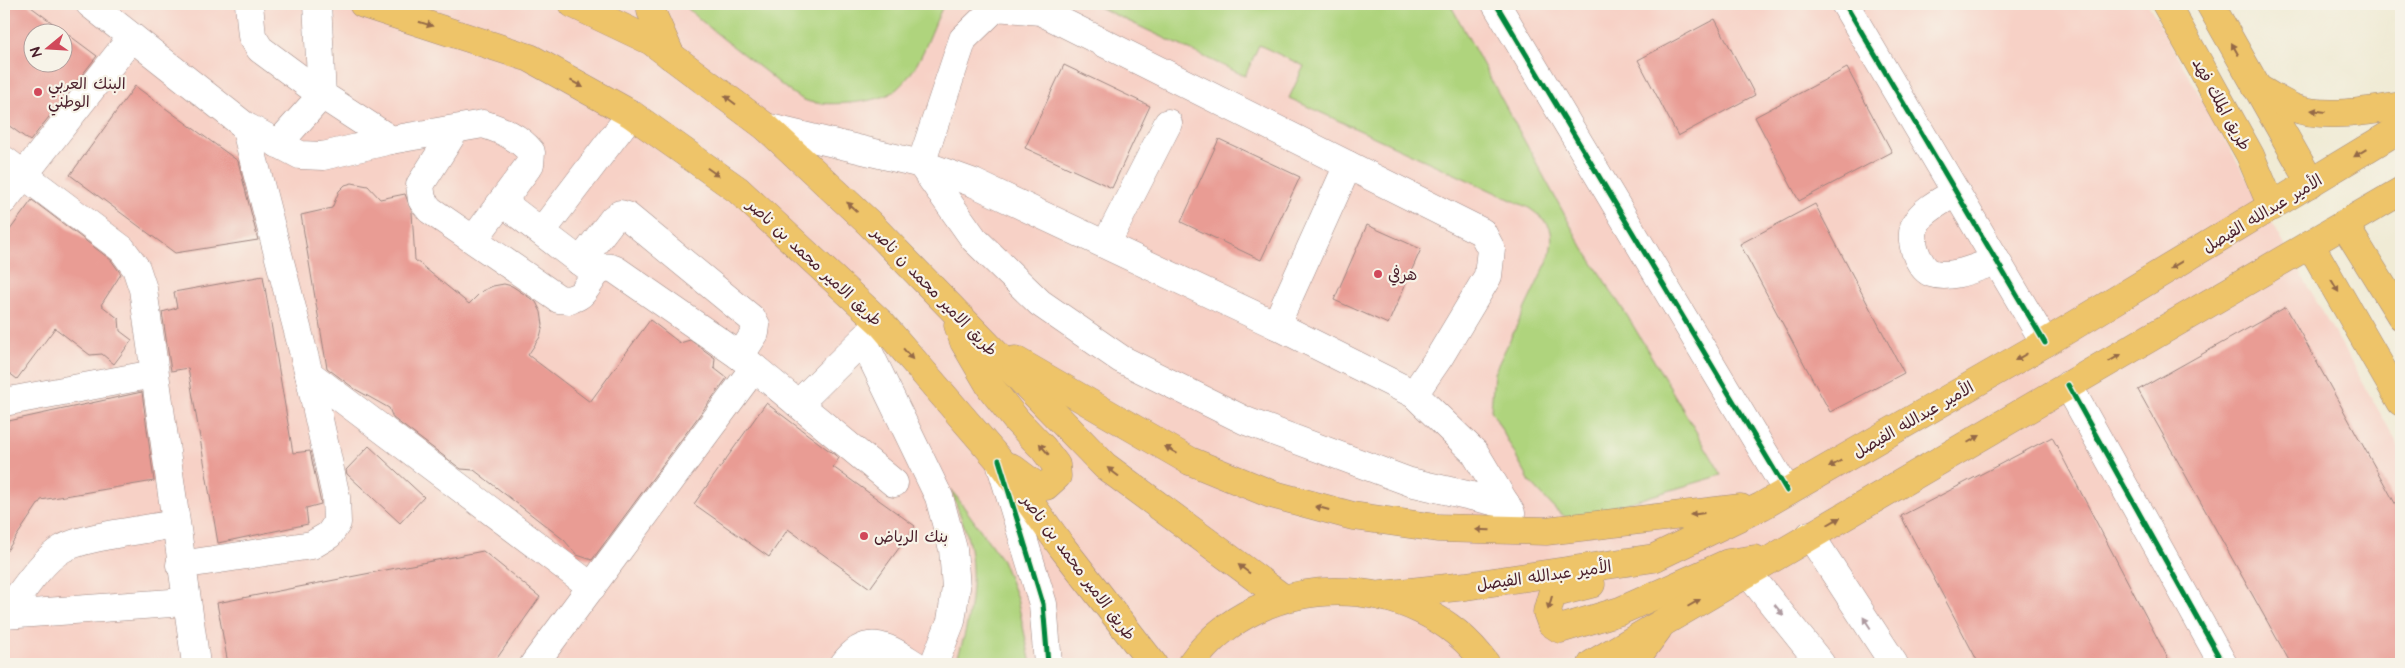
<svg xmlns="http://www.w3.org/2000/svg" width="2405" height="668" font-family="'Architects Daughter','Playpen Sans Arabic',sans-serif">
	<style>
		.built { fill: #f7d1c6; fill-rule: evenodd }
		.green { fill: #afd47d; stroke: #7c7a54 }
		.building { fill: #e99c94; fill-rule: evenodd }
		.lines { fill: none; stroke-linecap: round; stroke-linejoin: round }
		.minor-casing { stroke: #9d8580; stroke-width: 29 }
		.major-casing { stroke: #9d8580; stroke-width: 29 }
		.minor { stroke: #fff; stroke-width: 28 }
		.major { stroke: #eec469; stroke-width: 28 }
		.cycleway-casing { stroke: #f7f3e8; stroke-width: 8 }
		.cycleway { stroke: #00873e; stroke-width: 5 }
		.oneway { fill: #946947 }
		.oneway2 { fill: #ae9aa0 }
		.poi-dot { fill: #d1495b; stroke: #f7f3e8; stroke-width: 2 }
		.labels { text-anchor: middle; stroke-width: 4.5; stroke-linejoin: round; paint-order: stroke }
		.poi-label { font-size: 16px; fill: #4a1f2b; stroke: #f7f3e8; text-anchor: start }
		.street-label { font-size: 16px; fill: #4a1f2b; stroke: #f7f3e8 }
	</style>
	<rect width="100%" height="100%" fill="#f7f3e8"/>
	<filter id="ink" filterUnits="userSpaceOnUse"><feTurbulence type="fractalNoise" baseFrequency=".02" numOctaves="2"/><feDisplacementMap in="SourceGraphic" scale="10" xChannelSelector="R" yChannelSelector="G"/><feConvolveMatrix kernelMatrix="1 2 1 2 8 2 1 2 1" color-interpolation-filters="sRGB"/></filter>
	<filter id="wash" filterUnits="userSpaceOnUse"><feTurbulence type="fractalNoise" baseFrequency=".0096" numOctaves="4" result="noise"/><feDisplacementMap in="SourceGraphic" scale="20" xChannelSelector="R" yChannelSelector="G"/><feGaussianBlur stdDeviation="1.12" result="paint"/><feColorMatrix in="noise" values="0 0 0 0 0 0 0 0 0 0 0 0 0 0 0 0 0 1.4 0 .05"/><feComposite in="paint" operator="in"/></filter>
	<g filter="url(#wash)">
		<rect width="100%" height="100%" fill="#f0ebd5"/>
		<path class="built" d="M4 4H2148L2401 450V664H4ZM32 32H62V62H32Z"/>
		<g class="green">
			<path d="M683 4H944C929 34 921 71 893 92 878 103 828 106 810 102 795 98 778 82 766 72 738 50 709 29 683 4Z"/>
			<path d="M1092 4H1450L1580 243 1628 317 1722 475 1570 520 1557 511 1530 482 1491 410 1494 373 1549 258C1555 229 1552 225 1529 208L1289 98 1304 66 1259 45 1245 76Z"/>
			<path d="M951 489 1002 560 1017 598 1031 664H955C969 628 976 587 970 548 966 528 957 508 951 489Z"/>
		</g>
		<g id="blocks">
			<g class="building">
				<path d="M4 4H27L97 56 30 141 4 122ZM32 32H62V62H32Z"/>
				<polygon points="1715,19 1755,95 1678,136 1638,60"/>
				<polygon points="1064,65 1150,106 1112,188 1025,148"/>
				<polygon points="1847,68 1892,152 1799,201 1755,117"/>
				<polygon points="135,86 238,161 258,240 175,253 70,175"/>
				<polygon points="1219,139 1300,177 1261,260 1181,222"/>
				<polygon points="352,183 368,186 380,199 405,194 412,212 415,260 469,304 482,291 493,286 504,284 512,286 536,302 541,312 543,325 540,337 528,355 590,402 650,320 680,343 690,340 715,358 714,368 727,378 592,560 577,555 564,540 474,470 461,469 393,418 389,408 355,389 327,368 301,215 332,208 339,191 345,185"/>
				<polygon points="32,200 111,260 121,274 101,305 119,319 120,331 132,340 114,364 102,354 90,355 55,328 17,379 4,369 4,238"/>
				<polygon points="1815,204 1904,373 1830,412 1740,244"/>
				<polygon points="1367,225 1421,249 1388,324 1334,300"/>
				<polygon points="263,276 293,453 310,451 321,504 306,508 308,524 218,543 188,368 171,371 162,312 177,308 174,292"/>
				<polygon points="2286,307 2401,514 2401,664 2291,664 2138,390"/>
				<polygon points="142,392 154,481 41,500 4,555 4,422"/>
				<polygon points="766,403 839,458 833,467 915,526 870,588 788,529 769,557 694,504"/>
				<polygon points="2052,437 2100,529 2171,664 1979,664 1901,516"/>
				<polygon points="369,446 424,497 400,523 347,474 346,470"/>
				<polygon points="483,551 540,597 493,664 228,664 217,603"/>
			</g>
		</g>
	</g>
	<g filter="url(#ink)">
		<use href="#blocks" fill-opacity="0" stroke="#9d8580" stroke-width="1"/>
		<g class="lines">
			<defs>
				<g id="minor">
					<polyline points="90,4 245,126 300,155 323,156 391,140"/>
					<polyline points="249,4 252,36 260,49 322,95 278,144"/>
					<path d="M317 4 322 95 391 140 483 124C502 130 519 137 531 152L530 164 474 239"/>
					<polyline points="1496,4 1787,491"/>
					<polyline points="1845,4 2045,343"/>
					<polyline points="766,127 921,164 974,183 1276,325 1414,394 1475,453 1511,513"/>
					<path d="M455 130 420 185 422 200 430 210 559 299 570 300C573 298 578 297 581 294 593 283 596 260 616 270L740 356 894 483"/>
					<polyline points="4,160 122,249 136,268 143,289 196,664"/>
					<path d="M1956 192C1929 209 1902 219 1917 256 1920 262 1924 270 1931 273 1951 280 1977 267 1996 261"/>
					<polyline points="4,200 132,37"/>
					<polyline points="502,202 595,273"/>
					<polyline points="542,231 631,114"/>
					<polyline points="1106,244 1168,123"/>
					<polyline points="580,262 613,219 620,214 627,216 751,318 756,325 755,333 740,356"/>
					<polyline points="1276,325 1348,165"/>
					<polyline points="863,340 939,497 953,549 956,588 951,621 934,664"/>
					<polyline points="309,374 592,587"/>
					<polyline points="2068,385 2223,664"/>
					<polyline points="1414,394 1440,356 1488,276 1491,249 1482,232 1040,11 996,7 963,39 921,164 974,239 1040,303 1121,359 1246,421 1410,482 1506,504"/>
					<polyline points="4,402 154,374"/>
					<polyline points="798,404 875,328"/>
					<polyline points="1001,466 1043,604 1048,664"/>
					<polyline points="1810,535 1894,664"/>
					<polyline points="180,565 312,545 329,535 337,523 336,497 309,374 245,126"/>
					<polyline points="1748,573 1821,664"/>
					<polyline points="4,615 185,602"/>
					<path d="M4 616C19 596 41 561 62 549 84 536 146 530 174 524"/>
					<polyline points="534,664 754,368"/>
					<path d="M844 664C868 632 888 648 914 664"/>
				</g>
				<g id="major">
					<polyline points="363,4 530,58 631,114 738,190 881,323 999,460 1062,547 1153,664"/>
					<polyline points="573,4 651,41 766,127 869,223 1105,466 1283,598"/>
					<polyline points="651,4 651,11 671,56"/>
					<polyline points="2166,4 2250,155 2272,207"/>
					<polyline points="2210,4 2311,183"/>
					<path d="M2256 87C2268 94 2281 103 2294 108 2324 119 2370 111 2401 106"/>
					<polyline points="2344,224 2401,316"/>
					<polyline points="2310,244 2401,402"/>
					<polyline points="958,325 964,342 991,388 1017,421 1043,448 1056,465 1057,476 1046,486 1035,485 1011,467"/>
					<polyline points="1015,360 1190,461 1271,494 1353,516 1437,528 1546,531 1741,508"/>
					<polyline points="1591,584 1552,594 1547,612 1551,623 1560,629 1620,611 1728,563 1755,559"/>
					<polyline points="1382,595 1466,586 1654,558 1762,506 2045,343 2401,128"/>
					<path d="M1191 664C1259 567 1417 568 1486 664"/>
					<polyline points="1592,664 2401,191"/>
					<polyline points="1632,664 1658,629"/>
				</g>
			</defs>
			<use href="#minor" class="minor-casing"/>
			<use href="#major" class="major-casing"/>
			<use href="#minor" class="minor"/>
			<use href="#major" class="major"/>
			<defs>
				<g id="cycleway">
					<polyline points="1496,4 1787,491"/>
					<polyline points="1845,4 2045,343"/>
					<polyline points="2068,385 2223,664"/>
					<polyline points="999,460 1043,604 1048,664"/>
				</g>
			</defs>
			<use href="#cycleway" class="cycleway-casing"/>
			<use href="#cycleway" class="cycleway"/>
		</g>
		<defs><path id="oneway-solid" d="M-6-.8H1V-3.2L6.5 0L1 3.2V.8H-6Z" transform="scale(1.25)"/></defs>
		<g class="oneway">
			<use href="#oneway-solid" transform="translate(426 24) rotate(18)"/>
			<use href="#oneway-solid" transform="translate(2235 49) rotate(-119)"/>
			<use href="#oneway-solid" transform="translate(577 84) rotate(29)"/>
			<use href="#oneway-solid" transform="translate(730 100) rotate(-143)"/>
			<use href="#oneway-solid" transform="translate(2318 111) rotate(-173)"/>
			<use href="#oneway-solid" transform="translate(2360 153) rotate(149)"/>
			<use href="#oneway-solid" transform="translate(713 172) rotate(35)"/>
			<use href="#oneway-solid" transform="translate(852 207) rotate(-137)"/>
			<use href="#oneway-solid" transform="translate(2176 265) rotate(149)"/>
			<use href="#oneway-solid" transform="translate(2335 286) rotate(59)"/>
			<use href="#oneway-solid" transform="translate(908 354) rotate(49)"/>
			<use href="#oneway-solid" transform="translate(2021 357) rotate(150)"/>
			<use href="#oneway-solid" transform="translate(2115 358) rotate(-30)"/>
			<use href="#oneway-solid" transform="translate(1974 439) rotate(-30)"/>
			<use href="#oneway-solid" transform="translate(1044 449) rotate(-130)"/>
			<use href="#oneway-solid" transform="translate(1171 450) rotate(-150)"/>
			<use href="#oneway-solid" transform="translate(1835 464) rotate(150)"/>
			<use href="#oneway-solid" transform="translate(1113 472) rotate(-143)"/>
			<use href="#oneway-solid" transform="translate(1322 508) rotate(-165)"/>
			<use href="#oneway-solid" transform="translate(1697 514) rotate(173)"/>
			<use href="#oneway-solid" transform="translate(1834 521) rotate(-30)"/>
			<use href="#oneway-solid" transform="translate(1483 530) rotate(-178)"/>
			<use href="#oneway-solid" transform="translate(1244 569) rotate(-143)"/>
			<use href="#oneway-solid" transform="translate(1550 603) rotate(106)"/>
			<use href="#oneway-solid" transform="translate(1694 603) rotate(-30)"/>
		</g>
		<g class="oneway2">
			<use href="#oneway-solid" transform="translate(1779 610) rotate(50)"/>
			<use href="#oneway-solid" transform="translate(1867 623) rotate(-123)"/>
		</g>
	</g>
	<g class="poi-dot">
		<circle cx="38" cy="92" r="5"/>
		<circle cx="1378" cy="274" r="5"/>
		<circle cx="864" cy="536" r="5"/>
	</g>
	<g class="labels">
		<g class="poi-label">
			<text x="48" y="89">البنك العربي<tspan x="48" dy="18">الوطني</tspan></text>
			<text x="1388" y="280">هرفي</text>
			<text x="874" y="542">بنك الرياض</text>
		</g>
		<g class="street-label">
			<text transform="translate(2222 104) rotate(61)" y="6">طريق الملك فهد</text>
			<text transform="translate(2262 213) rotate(-31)" y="6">الأمير عبدالله الفيصل</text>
			<text transform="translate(815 262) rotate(43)" y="6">طريق الامير محمد بن ناصر</text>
			<text transform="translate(935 291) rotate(46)" y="6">طريق الامير محمد ن ناصر</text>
			<text transform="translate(1913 419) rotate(-30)" y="6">الأمير عبدالله الفيصل</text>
			<text transform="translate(1079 567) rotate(53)" y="6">طريق الامير محمد بن ناصر</text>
			<text transform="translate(1544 575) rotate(-8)" y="6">الأمير عبدالله الفيصل</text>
		</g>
	</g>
	<rect width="2405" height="668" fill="none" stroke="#f7f3e8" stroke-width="20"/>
	<g transform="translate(48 48) rotate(252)"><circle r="24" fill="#f7f3e8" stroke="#b29e9c"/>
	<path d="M0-4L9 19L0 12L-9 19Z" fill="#d1495b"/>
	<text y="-8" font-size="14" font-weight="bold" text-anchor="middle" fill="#4a1f2b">N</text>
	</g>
</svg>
